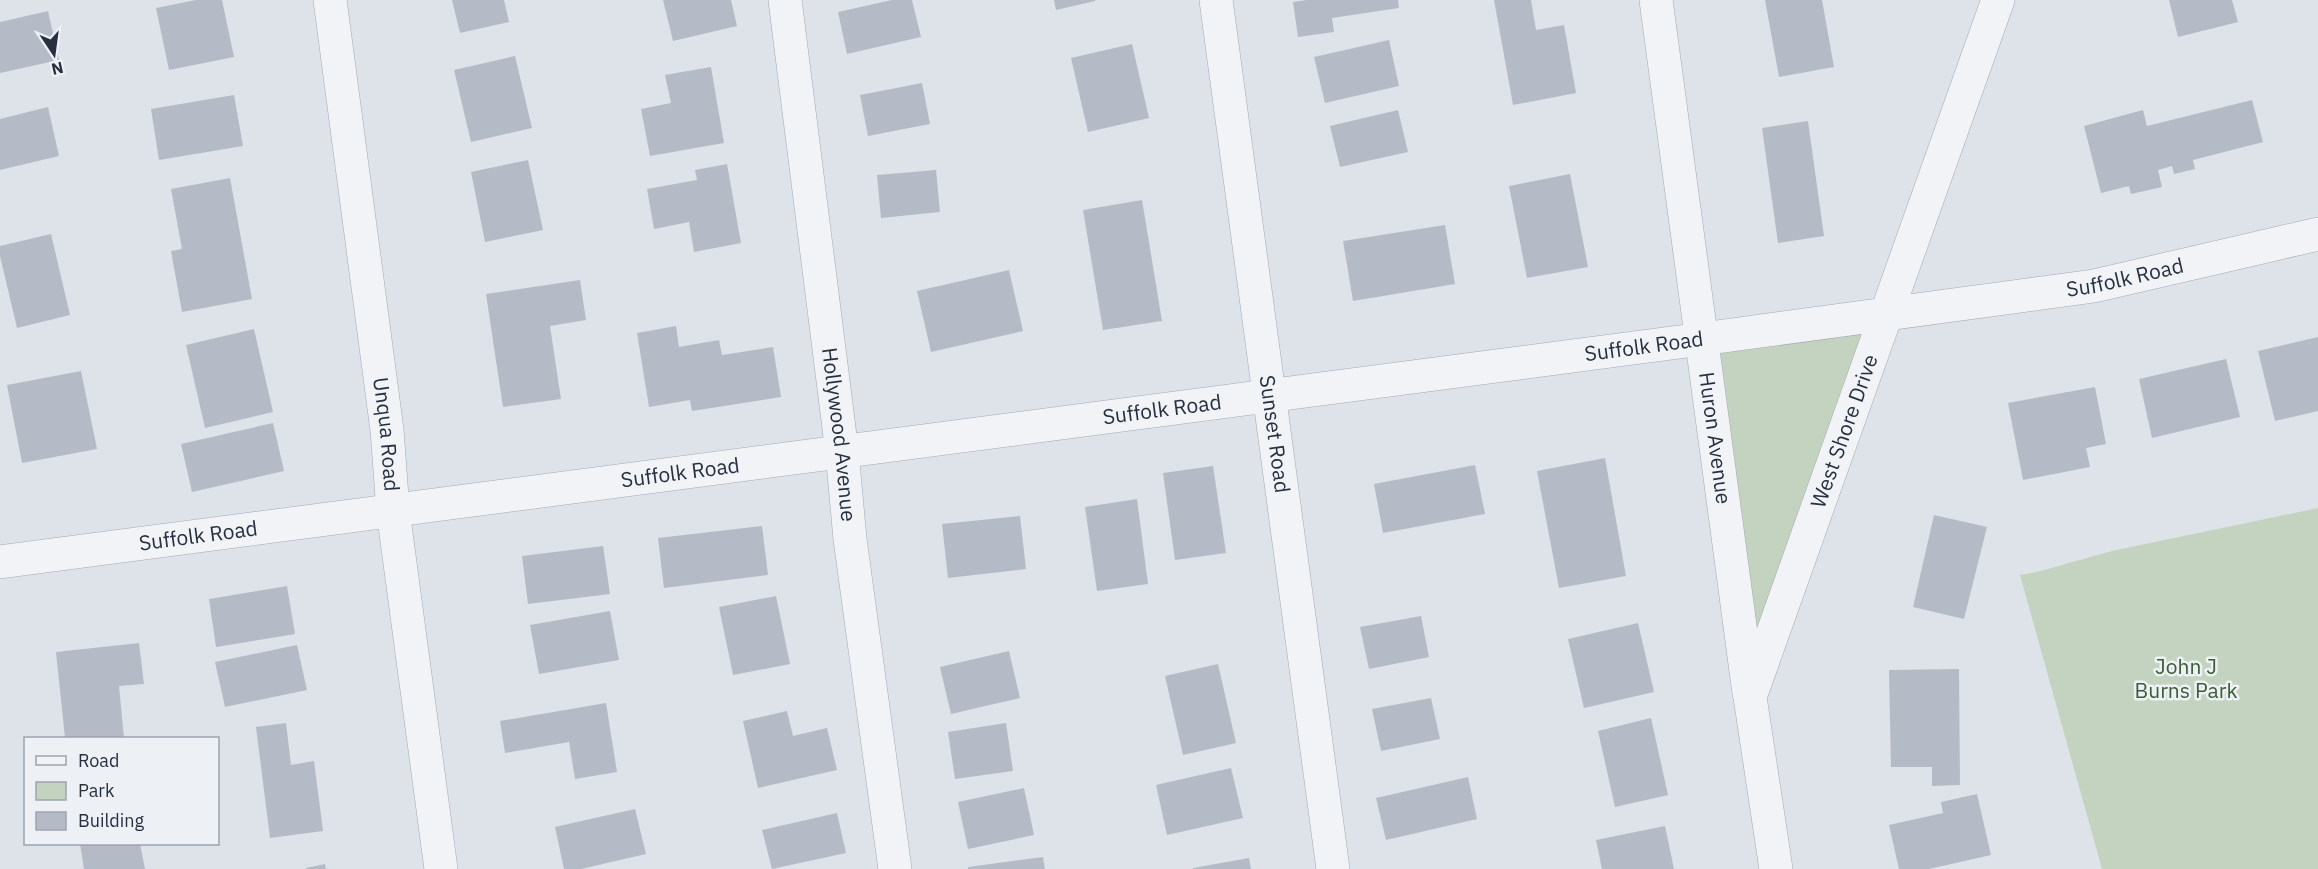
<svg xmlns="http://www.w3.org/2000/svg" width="2318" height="869" font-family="'IBM Plex Sans',sans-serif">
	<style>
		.green { fill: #c4d3bf }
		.building { fill: #b5bbc6 }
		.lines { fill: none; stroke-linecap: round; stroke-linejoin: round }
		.minor-casing { stroke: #a3a9b3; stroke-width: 34 }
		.tertiary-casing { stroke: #a3a9b3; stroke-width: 34 }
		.minor { stroke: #f1f3f7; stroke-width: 33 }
		.tertiary { stroke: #f1f3f7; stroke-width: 33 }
		.labels { text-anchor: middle; stroke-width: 5; stroke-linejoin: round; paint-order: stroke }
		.street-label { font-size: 21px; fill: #263040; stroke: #edf1f6 }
		.park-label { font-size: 21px; fill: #3b5d33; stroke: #edf1f6 }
	</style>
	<rect width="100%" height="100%" fill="#dee2e9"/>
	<g class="green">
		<polygon points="1874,326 1753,663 1709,347"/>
		<polygon points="2318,508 2318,869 2102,869 2020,575 2037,572 2112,551"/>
	</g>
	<g class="building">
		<polygon points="196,0 222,0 234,57 169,70 156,8"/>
		<polygon points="452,0 504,0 509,22 460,33"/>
		<polygon points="663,0 731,0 737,26 673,41"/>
		<polygon points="892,0 912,0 921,37 847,54 838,12"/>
		<polygon points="1054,0 1095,0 1095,1 1056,10"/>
		<polygon points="1307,0 1398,0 1399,8 1332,18 1334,32 1298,37 1293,2"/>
		<polygon points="1494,0 1531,0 1536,30 1564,25 1576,93 1513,105"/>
		<polygon points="1765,0 1822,0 1834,67 1779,77"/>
		<polygon points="2169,0 2232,0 2238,22 2178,37"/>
		<polygon points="48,11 59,60 0,73 0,22"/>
		<polygon points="1389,40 1399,86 1325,103 1314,57"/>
		<polygon points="1132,44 1149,118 1088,132 1071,58"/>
		<polygon points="515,56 532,128 471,142 454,70"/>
		<polygon points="711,67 724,143 650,156 641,109 671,103 665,75"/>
		<polygon points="922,83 930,124 868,136 860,95"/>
		<polygon points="234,95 243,146 159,160 151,109"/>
		<polygon points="2252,100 2263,142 2193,160 2195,169 2174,174 2172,166 2158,170 2162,187 2131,194 2129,186 2101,193 2084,126 2143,110 2147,126"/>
		<polygon points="48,107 59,156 0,170 0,119"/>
		<polygon points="1398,110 1408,152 1340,167 1330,126"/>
		<polygon points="1808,121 1824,236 1778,243 1762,128"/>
		<polygon points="528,160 543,230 485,242 471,172"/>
		<polygon points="727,164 741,243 694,252 689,222 654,229 647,189 697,180 695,170"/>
		<polygon points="936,170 940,212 881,218 877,175"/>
		<polygon points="1570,174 1588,267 1527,278 1509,186"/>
		<polygon points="230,178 252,299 182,312 171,251 182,249 171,189"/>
		<polygon points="1142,200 1162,321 1103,330 1083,210"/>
		<polygon points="1445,225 1455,284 1353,301 1343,241"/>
		<polygon points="51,234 70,315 17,328 0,256 0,246"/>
		<polygon points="1009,270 1023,331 931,352 917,291"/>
		<polygon points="580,280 586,320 550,326 561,399 503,407 486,294"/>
		<polygon points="676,326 679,347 719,340 722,355 773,347 781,397 692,411 690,400 649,407 637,333"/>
		<polygon points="254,329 273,412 205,428 186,345"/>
		<polygon points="2318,337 2318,411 2275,421 2258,351"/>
		<polygon points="2226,359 2240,417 2152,438 2139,379"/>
		<polygon points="81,371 97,449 22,463 7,385"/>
		<polygon points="2095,387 2106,444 2086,448 2090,467 2023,480 2008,403"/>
		<polygon points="273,423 284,471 192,492 181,444"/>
		<polygon points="1605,458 1626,576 1559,588 1537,471"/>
		<polygon points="1475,465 1485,514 1383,533 1374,484"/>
		<polygon points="1213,466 1226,553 1175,560 1163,473"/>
		<polygon points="1137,499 1148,584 1097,591 1085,507"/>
		<polygon points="1934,515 1987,527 1964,619 1913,607"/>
		<polygon points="1020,516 1026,569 948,578 942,524"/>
		<polygon points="762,526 768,575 664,588 658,538"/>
		<polygon points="603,546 610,594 528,604 522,556"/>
		<polygon points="287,586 295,634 216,647 209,599"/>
		<polygon points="776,596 790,664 733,675 719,607"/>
		<polygon points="610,611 619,660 539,674 530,625"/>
		<polygon points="1421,616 1429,657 1369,669 1360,627"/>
		<polygon points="1638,623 1654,692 1584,708 1568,639"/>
		<polygon points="139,643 144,684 119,686 124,738 65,738 56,652"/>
		<polygon points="297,645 307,690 225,707 215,662"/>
		<polygon points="1009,651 1020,698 951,714 940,667"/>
		<polygon points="1218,664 1236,743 1183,755 1165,676"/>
		<polygon points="1959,669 1960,785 1932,786 1932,767 1891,767 1889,670"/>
		<polygon points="1431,698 1440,739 1381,751 1372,709"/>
		<polygon points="606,703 617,772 575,779 569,742 505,753 500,721"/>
		<polygon points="787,711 793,736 827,728 837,770 758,788 743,721"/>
		<polygon points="1651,718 1668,795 1615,807 1598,731"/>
		<polygon points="286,723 291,765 314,761 323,831 270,838 256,727"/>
		<polygon points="1006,723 1013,771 955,779 948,732"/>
		<polygon points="1231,768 1243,818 1167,835 1156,785"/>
		<polygon points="1468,777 1477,819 1386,840 1376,798"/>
		<polygon points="1024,788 1034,835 968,849 958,802"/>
		<polygon points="1977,794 1991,855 1929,869 1899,869 1889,825 1943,813 1941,802"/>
		<polygon points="635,809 646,854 581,869 564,869 555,827"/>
		<polygon points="837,813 846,853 772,869 762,830"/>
		<polygon points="1665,826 1674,869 1602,869 1596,840"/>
		<polygon points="80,844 140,844 145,869 84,869"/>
		<polygon points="1043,857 1045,869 968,869 968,867"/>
		<polygon points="1249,858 1251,869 1193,869 1193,868"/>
		<polygon points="325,864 326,869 306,869 306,868"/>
	</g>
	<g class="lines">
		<defs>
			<g id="minor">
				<path id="s1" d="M785 0 842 452 850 539 895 869"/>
				<path id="s2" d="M1216 0 1333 869"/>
				<path id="s3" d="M1656 0 1749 693"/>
				<path id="s4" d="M0 562 1702 339 2094 286 2318 234"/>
				<path id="s5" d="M1776 869 1750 697 1998 0"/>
			</g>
			<g id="tertiary">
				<path id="s6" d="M330 0 387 430 393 511 441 869"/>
			</g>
		</defs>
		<use href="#minor" class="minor-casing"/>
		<use href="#tertiary" class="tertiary-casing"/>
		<use href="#minor" class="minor"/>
		<use href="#tertiary" class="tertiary"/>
	</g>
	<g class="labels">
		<g class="street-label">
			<text dy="7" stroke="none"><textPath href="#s4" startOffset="2144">Suffolk Road</textPath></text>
			<text dy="7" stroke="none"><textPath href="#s4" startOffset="1658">Suffolk Road</textPath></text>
			<text dy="7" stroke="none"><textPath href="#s4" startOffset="1172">Suffolk Road</textPath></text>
			<text dy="7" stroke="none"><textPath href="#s5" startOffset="456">West Shore Drive</textPath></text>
			<text dy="7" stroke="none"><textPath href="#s6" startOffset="438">Unqua Road</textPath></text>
			<text dy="7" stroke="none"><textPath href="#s1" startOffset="438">Hollywood Avenue</textPath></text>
			<text dy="7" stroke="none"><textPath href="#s2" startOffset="438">Sunset Road</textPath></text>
			<text dy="7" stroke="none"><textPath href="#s3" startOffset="442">Huron Avenue</textPath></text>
			<text dy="7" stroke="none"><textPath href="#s4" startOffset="686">Suffolk Road</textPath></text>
			<text dy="7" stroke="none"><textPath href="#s4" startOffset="200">Suffolk Road</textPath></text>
		</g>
		<g class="park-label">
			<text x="2186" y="674">John J<tspan x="2186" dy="24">Burns Park</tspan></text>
		</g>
	</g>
	<rect x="24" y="737" width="195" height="108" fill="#edf1f6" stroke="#9da4ad" stroke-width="1.5"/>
	<rect x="36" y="756" width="30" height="9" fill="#f1f3f7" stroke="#9da4ad" stroke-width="1.5"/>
	<text x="78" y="767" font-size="18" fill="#263040">Road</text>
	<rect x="36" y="782" width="30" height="18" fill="#c4d3bf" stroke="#9da4ad" stroke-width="1.5"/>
	<text x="78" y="797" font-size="18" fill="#263040">Park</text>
	<rect x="36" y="812" width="30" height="18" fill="#b5bbc6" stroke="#9da4ad" stroke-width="1.5"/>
	<text x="78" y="827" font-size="18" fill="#263040">Building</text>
	<g transform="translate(54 54) rotate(167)" stroke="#edf1f6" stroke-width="4.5" paint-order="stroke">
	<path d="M0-4.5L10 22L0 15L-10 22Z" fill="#263040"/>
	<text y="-9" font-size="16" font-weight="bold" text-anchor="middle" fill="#263040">N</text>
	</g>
</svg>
